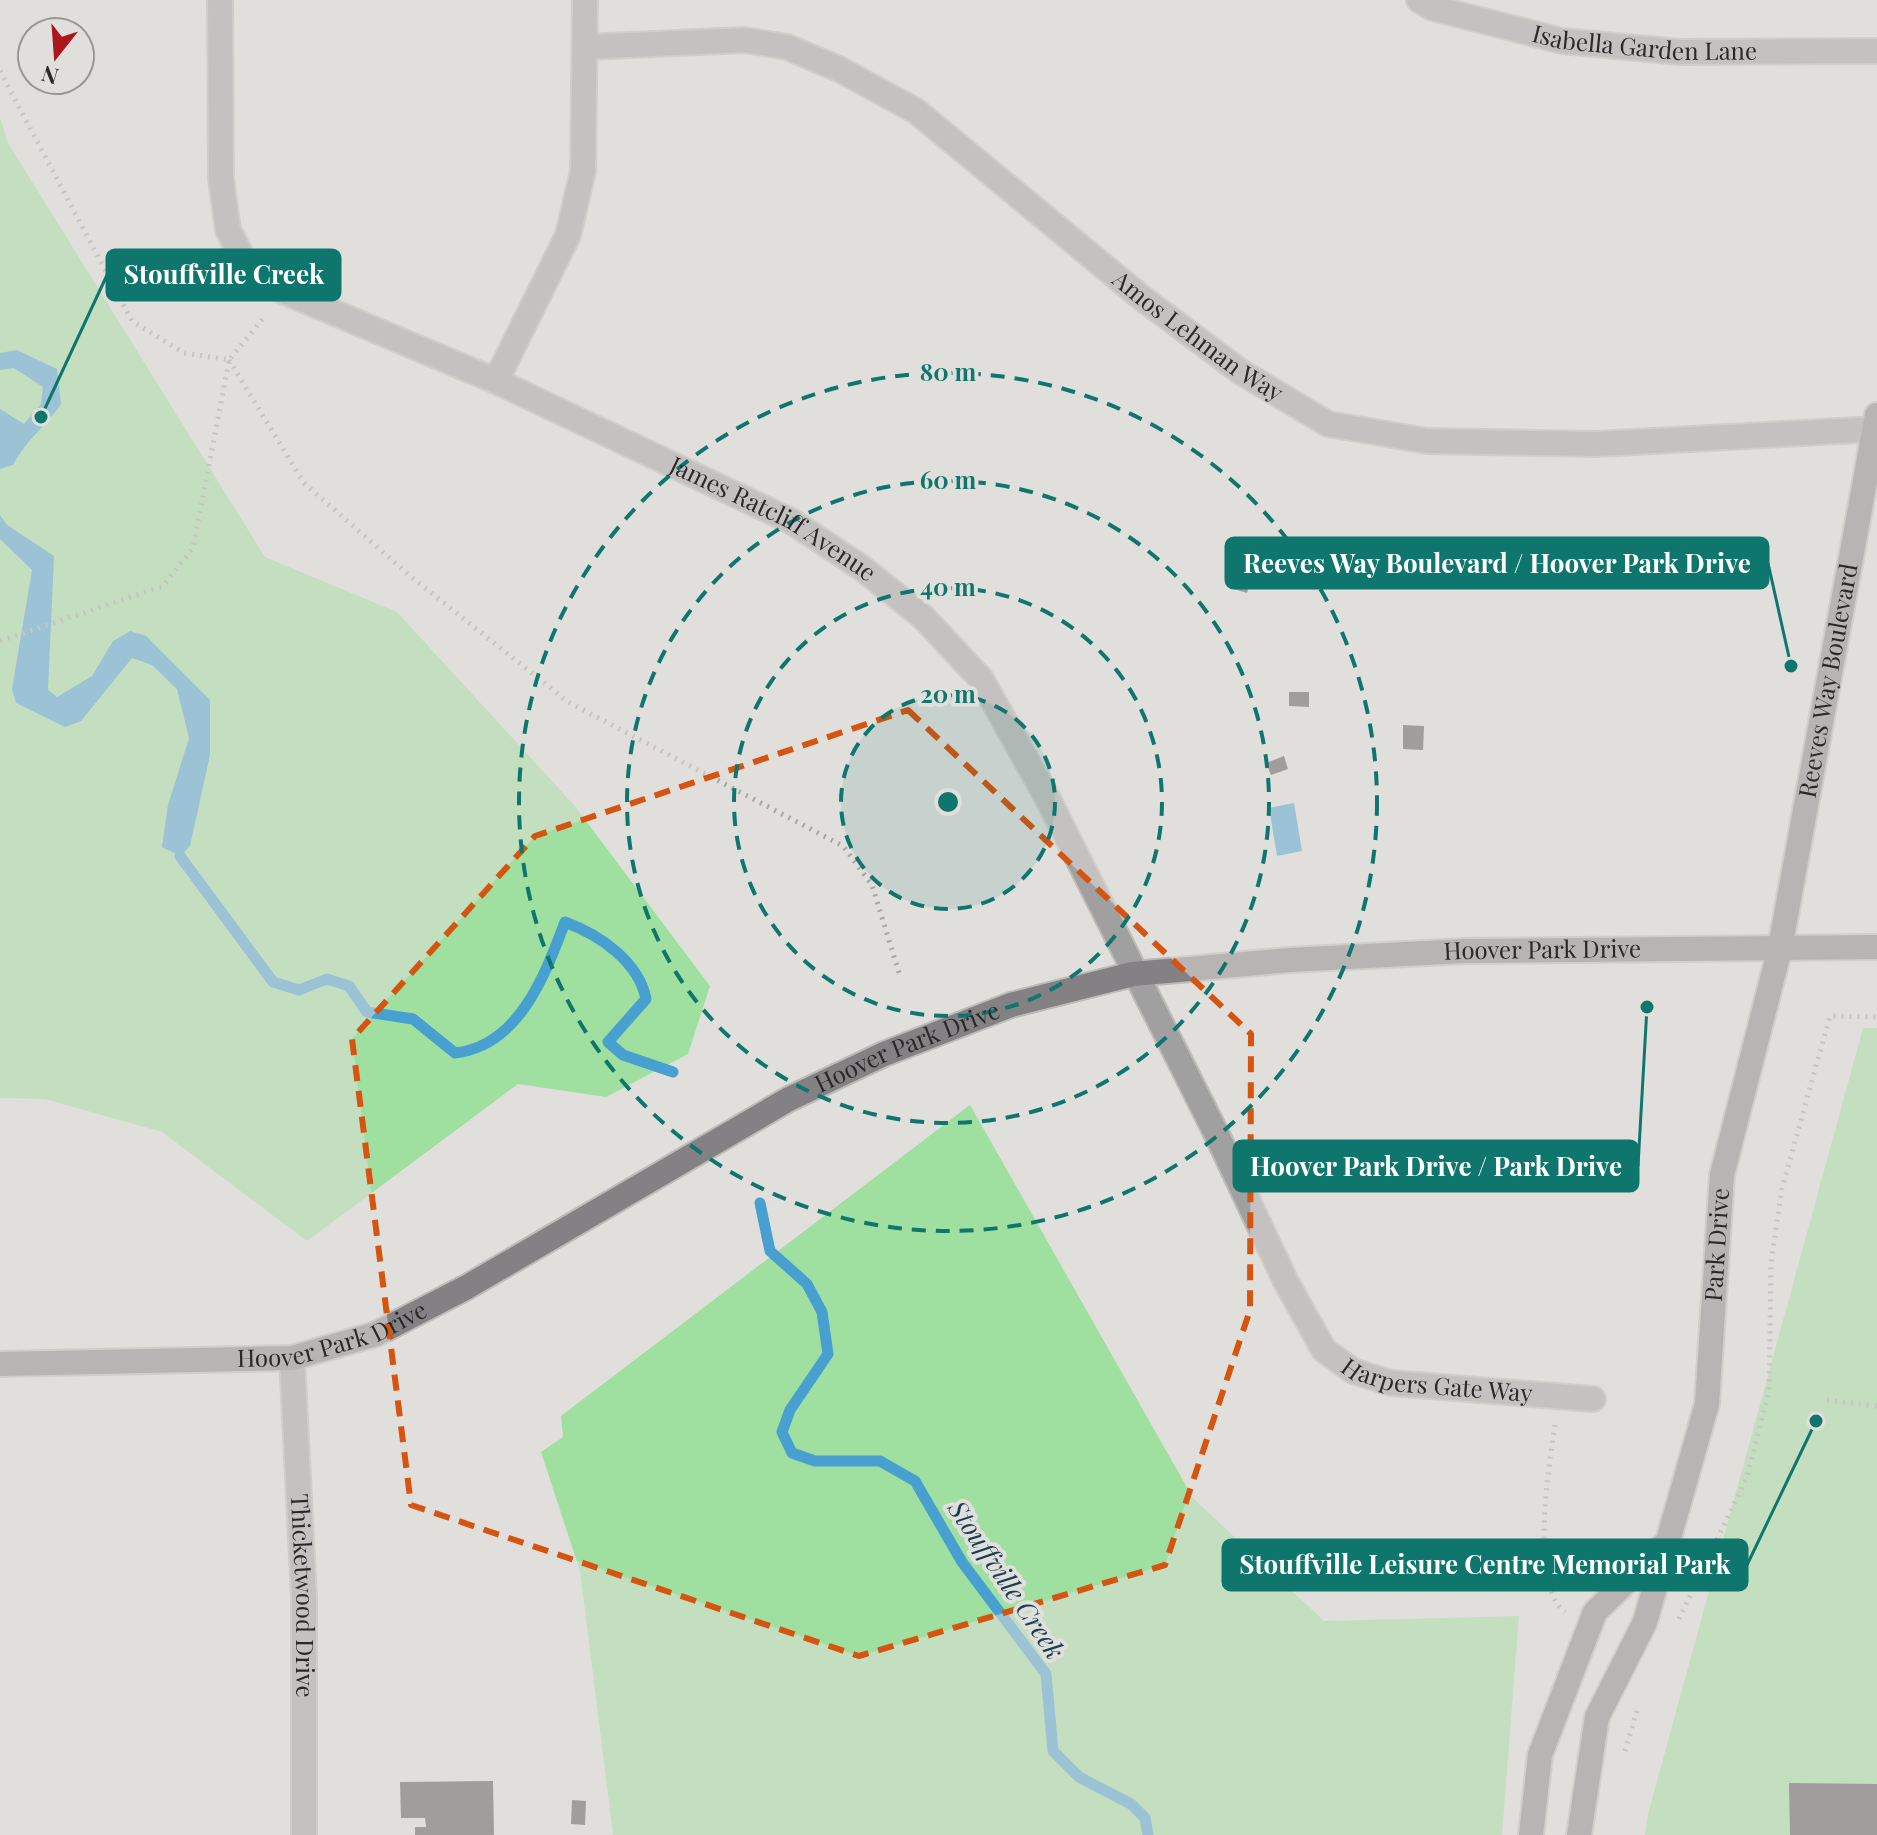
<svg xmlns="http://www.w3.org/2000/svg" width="1877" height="1835" font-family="'Playfair Display',serif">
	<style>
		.green { fill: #9fdf9f }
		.water { fill: #47a0d0 }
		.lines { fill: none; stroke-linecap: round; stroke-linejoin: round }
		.stream { stroke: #47a0d0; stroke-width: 11 }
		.building { fill: #524f4c }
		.street-casing { stroke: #bcbbb7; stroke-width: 28 }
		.secondary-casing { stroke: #bcbbb7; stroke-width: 28 }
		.path { stroke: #a7a6a2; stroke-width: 5; stroke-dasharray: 2 6; stroke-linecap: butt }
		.street { stroke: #a1a0a1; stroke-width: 24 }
		.secondary { stroke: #838183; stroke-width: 24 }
		.marked { fill: none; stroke: #d5540f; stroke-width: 6; stroke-dasharray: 16 10; stroke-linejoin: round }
		.ring { fill: none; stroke: #0f766e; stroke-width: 4; stroke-dasharray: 14 10 }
		.labels { text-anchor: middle; stroke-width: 8; stroke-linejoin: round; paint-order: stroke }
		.street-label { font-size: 24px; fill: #2a2927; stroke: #e1dfdb }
		.water-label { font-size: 26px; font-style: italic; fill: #183e53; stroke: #e1dfdb }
		.centre { fill: #0f766e; stroke: #e1dfdb; stroke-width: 4 }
		.ring-label { font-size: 24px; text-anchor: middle; font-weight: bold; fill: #0f766e; stroke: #e1dfdb; stroke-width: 8; stroke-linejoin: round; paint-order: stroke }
		.leader { fill: none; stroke: #0f766e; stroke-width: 3 }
		.callout-dot { fill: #0f766e; stroke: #e1dfdb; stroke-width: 3 }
		.callout { fill: #0f766e; stroke: #0f766e; stroke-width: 3 }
		.callout-label { font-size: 26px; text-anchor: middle; font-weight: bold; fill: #fff }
	</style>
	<rect width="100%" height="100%" fill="#e1dfdb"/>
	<g class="green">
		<polygon points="0,118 8,143 265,557 397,612 574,805 710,986 688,1054 606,1097 518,1084 307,1241 162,1132 45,1099 0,1098"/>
		<polygon points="1863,1028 1877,1028 1877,1835 1645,1835 1648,1814"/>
		<polygon points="970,1105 1193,1498 1324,1621 1519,1616 1502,1835 613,1835 580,1571 541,1452 563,1437 561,1416"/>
	</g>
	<g class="water">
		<path d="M17 350 57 369 61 404C45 427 27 439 13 465L0 469V409L24 424 41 404 43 387 14 368 0 370V353Z"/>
		<polygon points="0,515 7,525 54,556 48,690 57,697 92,676 113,641 130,631 146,636 210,700 210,755 190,846 180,856 162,847 168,805 189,738 177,689 152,665 132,658 81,721 65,727 16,703 12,689 32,570 0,539"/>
		<polygon points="1294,803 1302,851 1277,856 1269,808"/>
	</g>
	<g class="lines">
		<g class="stream">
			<path d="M180 856 273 982 299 990 327 979 349 986 367 1012 413 1019 455 1053C519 1046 545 975 565 922 600 935 639 962 646 999L608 1042 623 1055 673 1072"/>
			<polyline points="760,1203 770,1251 807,1284 822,1312 828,1354 790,1410 782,1432 792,1453 815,1461 880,1461 915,1481 962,1562 1046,1674 1053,1751 1079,1777 1131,1804 1145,1818 1148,1835"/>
		</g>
	</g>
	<g class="building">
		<polygon points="1240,570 1253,574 1247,593 1234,589"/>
		<polygon points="1289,692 1309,692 1309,707 1289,706"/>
		<polygon points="1403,725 1424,726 1423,750 1403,749"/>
		<polygon points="1284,756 1288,769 1271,775 1266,763"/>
		<polygon points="493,1781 494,1835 415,1835 415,1827 426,1827 425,1818 401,1818 400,1782"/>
		<polygon points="1789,1783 1877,1784 1877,1835 1790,1835"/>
		<polygon points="572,1800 586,1801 585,1825 571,1824"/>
	</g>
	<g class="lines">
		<defs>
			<g id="street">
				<path id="s1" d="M220 0 221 179 228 230 248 268 285 292 496 381 791 521 862 568 923 617 981 679 1048 799 1218 1137 1286 1282 1324 1350 1353 1371 1391 1383 1593 1399"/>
				<path id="s2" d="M1419 0 1433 8 1562 41 1680 52 1877 51"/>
				<path id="s3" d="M585 47 745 40 787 47 839 69 916 111 1142 298 1241 372 1328 424 1427 441 1597 444 1877 429"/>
				<polyline points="496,381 568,235 583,171 585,0"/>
				<path id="s4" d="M292 1358 304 1598V1835"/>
			</g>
			<g id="secondary">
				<path id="s5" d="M0 1364 292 1358 376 1334 467 1287 789 1099 884 1054 1011 1005 1133 974 1290 960 1464 951 1877 947"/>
				<polyline points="1531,1835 1540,1755 1595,1612 1664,1545"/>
				<path id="s6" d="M1579 1835 1597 1717 1645 1622 1707 1404 1722 1175 1780 948 1877 415"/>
			</g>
		</defs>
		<use href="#street" class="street-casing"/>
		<use href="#secondary" class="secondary-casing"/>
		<g class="path">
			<polyline points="0,71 132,321 184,353 229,360 266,315"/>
			<polyline points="229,360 304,483 410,576 568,702 843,846 872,885 900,976"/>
			<polyline points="0,641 163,586 193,548 229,361"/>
			<polyline points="1827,1400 1877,1406"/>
			<path d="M1555 1425C1549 1465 1529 1586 1565 1612"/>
			<polyline points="1679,1619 1747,1477 1769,1391 1771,1263 1782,1188 1830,1016 1877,1017"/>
			<polyline points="1625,1751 1637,1711"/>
		</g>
		<use href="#street" class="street"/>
		<use href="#secondary" class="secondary"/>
	</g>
	<path d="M0 0H1877V1835H0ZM908 710 1251 1034 1250 1310 1165 1565 859 1656 411 1505 352 1039 535 836Z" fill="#e1dfdb" fill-opacity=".55" fill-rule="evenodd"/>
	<path class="marked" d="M908 710 1251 1034 1250 1310 1165 1565 859 1656 411 1505 352 1039 535 836Z"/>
	<circle cx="948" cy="802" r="107" fill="#0f766e" fill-opacity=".12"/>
	<g class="ring">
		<circle cx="948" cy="802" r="107"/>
		<circle cx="948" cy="802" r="214"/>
		<circle cx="948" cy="802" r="321"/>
		<circle cx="948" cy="802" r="429"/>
	</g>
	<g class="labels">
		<g class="street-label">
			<text dy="8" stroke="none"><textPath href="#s2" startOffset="232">Isabella Garden Lane</textPath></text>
			<text dy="8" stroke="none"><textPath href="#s3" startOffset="708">Amos Lehman Way</textPath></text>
			<text dy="8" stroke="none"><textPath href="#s1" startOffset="856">James Ratcliff Avenue</textPath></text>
			<text dy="8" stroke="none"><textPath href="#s6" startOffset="1188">Reeves Way Boulevard</textPath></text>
			<text dy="8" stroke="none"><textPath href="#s5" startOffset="1632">Hoover Park Drive</textPath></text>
			<text dy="8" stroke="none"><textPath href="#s5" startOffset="984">Hoover Park Drive</textPath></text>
			<text dy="8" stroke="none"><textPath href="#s6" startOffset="612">Park Drive</textPath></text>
			<text dy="8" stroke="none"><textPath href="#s5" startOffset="336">Hoover Park Drive</textPath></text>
			<text dy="8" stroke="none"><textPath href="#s1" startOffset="1996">Harpers Gate Way</textPath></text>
			<text dy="8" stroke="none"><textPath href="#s4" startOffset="238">Thicketwood Drive</textPath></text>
		</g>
		<g class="water-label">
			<text transform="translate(1006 1580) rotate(56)" y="9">Stouffville Creek</text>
		</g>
	</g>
	<circle cx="948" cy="802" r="12" class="centre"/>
	<g class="ring-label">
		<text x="948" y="381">80 m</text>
		<text x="948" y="489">60 m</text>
		<text x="948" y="596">40 m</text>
		<text x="948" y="703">20 m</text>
	</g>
	<path class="leader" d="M41 417L107 275M1791 666L1768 563M1647 1007L1638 1166M1816 1421L1747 1565"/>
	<g class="callout-dot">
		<circle cx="41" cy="417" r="8"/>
		<circle cx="1791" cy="666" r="8"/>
		<circle cx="1647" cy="1007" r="8"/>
		<circle cx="1816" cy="1421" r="8"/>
	</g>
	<g class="callout">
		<rect x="107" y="250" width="233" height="50" rx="8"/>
		<rect x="1226" y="538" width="542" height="50" rx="8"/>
		<rect x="1234" y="1141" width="404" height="50" rx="8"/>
		<rect x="1223" y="1540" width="524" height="50" rx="8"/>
	</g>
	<g class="callout-label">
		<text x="224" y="284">Stouffville Creek</text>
		<text x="1497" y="573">Reeves Way Boulevard / Hoover Park Drive</text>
		<text x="1436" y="1176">Hoover Park Drive / Park Drive</text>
		<text x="1485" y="1574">Stouffville Leisure Centre Memorial Park</text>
	</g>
	<g transform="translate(56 56) rotate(197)"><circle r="38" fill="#e1dfdb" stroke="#989693" stroke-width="2"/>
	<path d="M0-6L14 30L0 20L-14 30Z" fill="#ab171d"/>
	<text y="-12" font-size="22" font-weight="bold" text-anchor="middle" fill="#2a2927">N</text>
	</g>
</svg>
